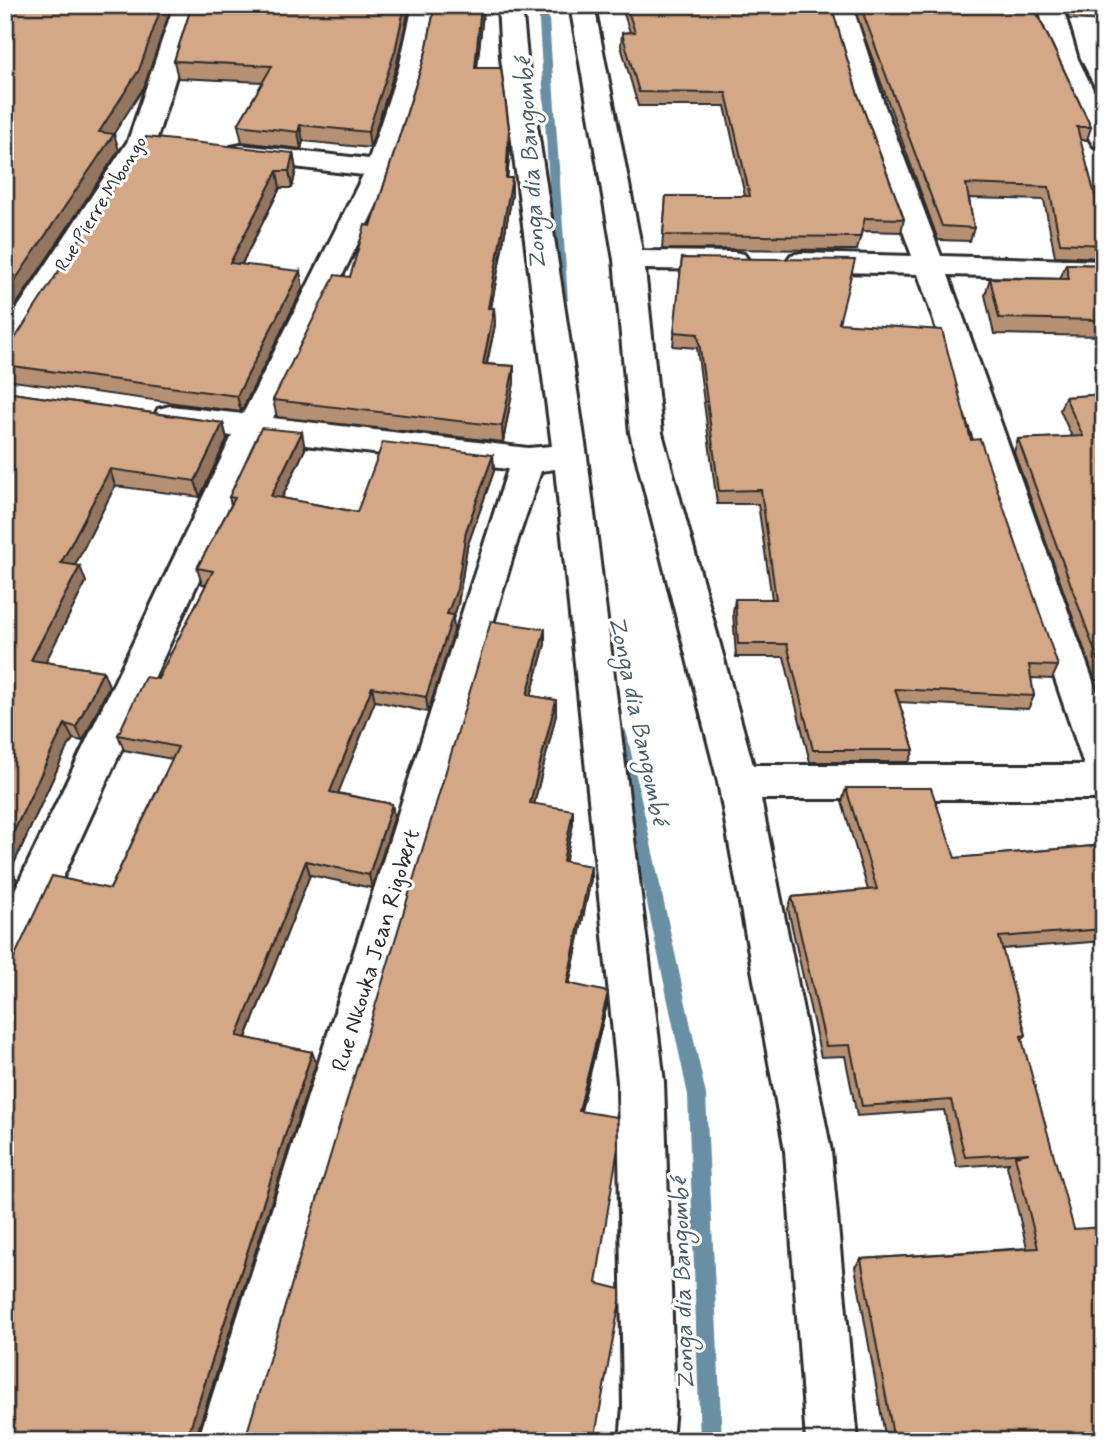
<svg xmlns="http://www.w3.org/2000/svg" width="1109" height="1446" font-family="Mynerve,sans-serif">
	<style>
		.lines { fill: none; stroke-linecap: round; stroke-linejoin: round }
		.stream { fill: #698fa4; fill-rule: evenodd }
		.minor-casing { stroke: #2b2b2b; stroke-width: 6 }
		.minor { fill: #fff; fill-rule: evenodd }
		.wall { fill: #b69073; stroke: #2b2b2b; stroke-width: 2 }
		.shaded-wall { fill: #94755e; stroke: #2b2b2b; stroke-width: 2 }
		.building { fill: #d4a786; stroke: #2b2b2b; stroke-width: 2 }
		.labels { text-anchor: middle; stroke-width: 6; stroke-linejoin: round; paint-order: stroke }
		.far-street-label { font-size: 19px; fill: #2b2b2b; stroke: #fff }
		.street-label { font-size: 23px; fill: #2b2b2b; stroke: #fff }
		.water-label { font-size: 24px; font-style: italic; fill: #4a5d67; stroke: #fff }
	</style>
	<rect width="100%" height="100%" fill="#fff"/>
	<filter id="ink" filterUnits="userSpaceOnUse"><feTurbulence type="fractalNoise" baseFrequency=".0143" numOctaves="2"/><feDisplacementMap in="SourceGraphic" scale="14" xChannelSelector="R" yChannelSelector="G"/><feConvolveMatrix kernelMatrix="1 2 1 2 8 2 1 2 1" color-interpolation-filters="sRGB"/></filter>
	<g filter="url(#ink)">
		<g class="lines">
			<g class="stream">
				<polygon points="538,5 548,5 568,300 562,304 556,300"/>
				<polygon points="619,727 625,729 627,734 706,1095 722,1441 700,1441 688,1095 611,734 613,729"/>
			</g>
			<defs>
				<g id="minor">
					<polygon points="174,5 198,5 156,141 16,358 5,361 5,327 128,141"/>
					<polygon points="413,5 437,5 425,68 394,169 273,418 528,448 552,446 501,58 498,5 522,5 527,58 587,457 664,1082 675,1407 672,1441 620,1441 623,1407 618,1082 555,469 541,471 518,539 250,1441 198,1441 508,469 263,440 20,971 5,977 5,911 232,436 158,425 154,417 158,409 170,406 243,414 363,175 241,161 231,159 227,153 231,147 241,145 369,159 399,68"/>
					<polygon points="570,5 594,5 642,251 734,252 744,254 749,261 744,268 734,270 645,269 662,433 753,765 1084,765 918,274 801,271 791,269 786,262 791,255 801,253 912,256 857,104 828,5 852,5 884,104 941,256 1104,261 1104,279 948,275 1104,712 1104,799 761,799 831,1151 858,1441 806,1441 785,1151 718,782 630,433 614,260"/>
					<polygon points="1038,5 1062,5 1078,59 1104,112 1104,148 1094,146 1090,140 1052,59"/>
				</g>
			</defs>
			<use href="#minor" class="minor-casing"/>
			<use href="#minor" class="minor"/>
		</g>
		<g class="wall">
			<polygon points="192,5 410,5 396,67 370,148 303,141 301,149 242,142 238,125 263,82 178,78 174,61"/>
			<polygon points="435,5 484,5 477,68 510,146 507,178 512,178 512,195 491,308 494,308 495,325 487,364 514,366 514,383 503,442 277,417 273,400 350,277 371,226 426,52"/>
			<polygon points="621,5 831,5 857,92 904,219 901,232 862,231 857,250 662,249 666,196 745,196 725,106 638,106 621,46 622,33 630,32"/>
			<polygon points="853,5 1042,5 1039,17 1091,127 1087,140 1080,140 1104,230 1104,256 1103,258 1055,256 1044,200 969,198 974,228 970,241 938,240"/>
			<polygon points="1063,5 1104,5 1104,21 1069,19"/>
			<polygon points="293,153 296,170 292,188 280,188 242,264 303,288 241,412 5,380 5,345 12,343"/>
			<polygon points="682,258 971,440 1058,666 1052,679 1031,678 1034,696 1028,709 899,702 914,750 909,762 810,762 784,657 736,657 733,612 735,599 772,599 758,504 717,504 697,348 673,346"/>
			<polygon points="1066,264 1104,265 1104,336 994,334 985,295 990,278 1060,279"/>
			<polygon points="5,392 223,423 227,439 200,497 115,486 75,565 86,582 45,662 103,671 109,686 83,741 73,739 65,752 11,870 17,880 5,905"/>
			<polygon points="1104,394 1104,680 1095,680 1014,452 1018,439 1072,437 1060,410 1065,397"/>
			<polygon points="305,449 282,498 357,512 493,455 494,471 467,547 458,604 453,619 454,631 428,712 375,701 338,793 392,804 394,818 372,888 310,875 246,1038 312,1052 316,1063 196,1438 246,1436 545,644 531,696 556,700 556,715 534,804 573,824 565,862 591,866 591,879 569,984 607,1004 581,1111 596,1283 594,1441 5,1441 13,960 110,889 172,759 124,750 118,735 158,679 206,585 202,584 197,568 231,505 229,497"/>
			<polygon points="846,788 955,858 1104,845 1104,941 1002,949 1026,1035 1022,1040 1104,1441 886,1441 855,1267 861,1259 1027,1248 1007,1166 1009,1163 957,1167 944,1110 857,1116 845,1056 821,1057 788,909 792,897 868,890 842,802"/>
		</g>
		<g class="shaded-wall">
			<polygon points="162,5 172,5 144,87 111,138 114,134 119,150 5,322 5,295"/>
			<polygon points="405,5 410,5 396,67 370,148 368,132"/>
			<polygon points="481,5 484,5 475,84 475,68"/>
			<polygon points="300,125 303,141 301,149 298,132"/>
			<polygon points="509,129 510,146 506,195 506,178"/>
			<polygon points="293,153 296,170 292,188 289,171"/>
			<polygon points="277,171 280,188 234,279 230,263"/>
			<polygon points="512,178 512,195 488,324 488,308"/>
			<polygon points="300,271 303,288 241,412 237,396"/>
			<polygon points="494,308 495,325 483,380 483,364"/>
			<polygon points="514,366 514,383 503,442 502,426"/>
			<polygon points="223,423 227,439 200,497 195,481"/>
			<polygon points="302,432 305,449 275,512 271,496"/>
			<polygon points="493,455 494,471 467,547 458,604 453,619 454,631 428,712 426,697 447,614 466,531"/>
			<polygon points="110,469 115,486 68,579 61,563"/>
			<polygon points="80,566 86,582 39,675 31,660"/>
			<polygon points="545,629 545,644 527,710 527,695"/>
			<polygon points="103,671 109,686 83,741 76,727"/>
			<polygon points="372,687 375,701 333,806 330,792"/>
			<polygon points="556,700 556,715 531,817 530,803"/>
			<polygon points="65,724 73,739 65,752 11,870 17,880 5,905 5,850 58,738"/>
			<polygon points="392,804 394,818 372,888 369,875"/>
			<polygon points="573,810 573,824 563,875 563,861"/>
			<polygon points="306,861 310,875 242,1047 237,1036"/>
			<polygon points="591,866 591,879 567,995 567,983"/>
			<polygon points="608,992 607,1004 578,1121 579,1111"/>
			<polygon points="312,1052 316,1063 195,1440 191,1438 188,1435"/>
		</g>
		<g class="building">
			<polygon points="5,5 162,5 139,70 99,132 114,134 5,295"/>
			<polygon points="192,5 405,5 395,51 368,132 300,125 298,132 238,125 272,66 174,61"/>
			<polygon points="435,5 481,5 475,68 501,68 509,129 506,178 512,178 488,308 494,308 483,364 514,366 502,426 273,400 335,275 350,277 365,225 371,226 426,52"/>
			<polygon points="626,5 831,5 857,92 904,219 865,218 860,237 663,235 666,196 750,196 726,93 639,92 622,33 635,32"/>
			<polygon points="860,5 1033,5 1091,127 1077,127 1104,230 1104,245 1060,243 1049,187 966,184 974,228 942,226"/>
			<polygon points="1072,5 1104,5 1104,8 1073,7"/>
			<polygon points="146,137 293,153 289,171 277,171 230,263 300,271 237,396 5,365 5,345 12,343"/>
			<polygon points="682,258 855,260 839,323 942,330 971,440 980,439 1058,666 1029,665 1034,696 895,689 914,750 813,750 787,644 738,644 735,599 776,599 761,490 719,491 698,334 674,332"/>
			<polygon points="1066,264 1104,265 1104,320 999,318 990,278 1069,279"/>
			<polygon points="5,392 223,423 195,481 110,469 61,563 80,566 31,660 103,671 76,727 65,724 58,738 5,850"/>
			<polygon points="1104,394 1104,668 1101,668 1018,439 1083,436 1065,397"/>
			<polygon points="261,428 302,432 271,496 357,512 383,442 493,455 466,531 457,589 447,614 453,615 426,697 372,687 330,792 392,804 369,875 306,861 237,1036 312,1052 188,1435 191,1438 246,1436 491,621 545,629 527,695 556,700 530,803 573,810 563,861 591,866 567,983 608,992 579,1111 617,1117 618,1148 596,1283 620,1289 620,1301 594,1441 558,1441 552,1439 552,1441 5,1441 5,963 13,960 52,876 110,889 178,747 118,735 145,677 158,679 213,571 197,568 235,498 229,497"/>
			<polygon points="846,788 931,788 955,858 1104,845 1104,929 999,937 1026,1035 1021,1036 1074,1229 1104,1227 1104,1441 894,1441 861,1259 1038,1248 1015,1156 1029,1153 965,1157 951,1100 862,1106 850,1045 826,1046 792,897 877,889"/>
		</g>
	</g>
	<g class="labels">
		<g class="far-street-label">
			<text transform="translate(100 203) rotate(-58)" y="7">Rue Pierre Mbongo</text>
		</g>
		<g class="street-label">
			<text transform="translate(375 950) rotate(-73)" y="8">Rue Nkouka Jean Rigobert</text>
		</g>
		<g class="water-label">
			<text transform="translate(530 164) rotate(-94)" y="8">Zonga dia Bangombé</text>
			<text transform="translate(639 720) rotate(78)" y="8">Zonga dia Bangombé</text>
			<text transform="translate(682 1284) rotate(-92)" y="8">Zonga dia Bangombé</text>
		</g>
	</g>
	<rect width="1109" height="1446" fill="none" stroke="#fff" stroke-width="28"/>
	<rect x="14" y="14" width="1081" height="1418" fill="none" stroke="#2b2b2b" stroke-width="2.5" filter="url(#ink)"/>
</svg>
